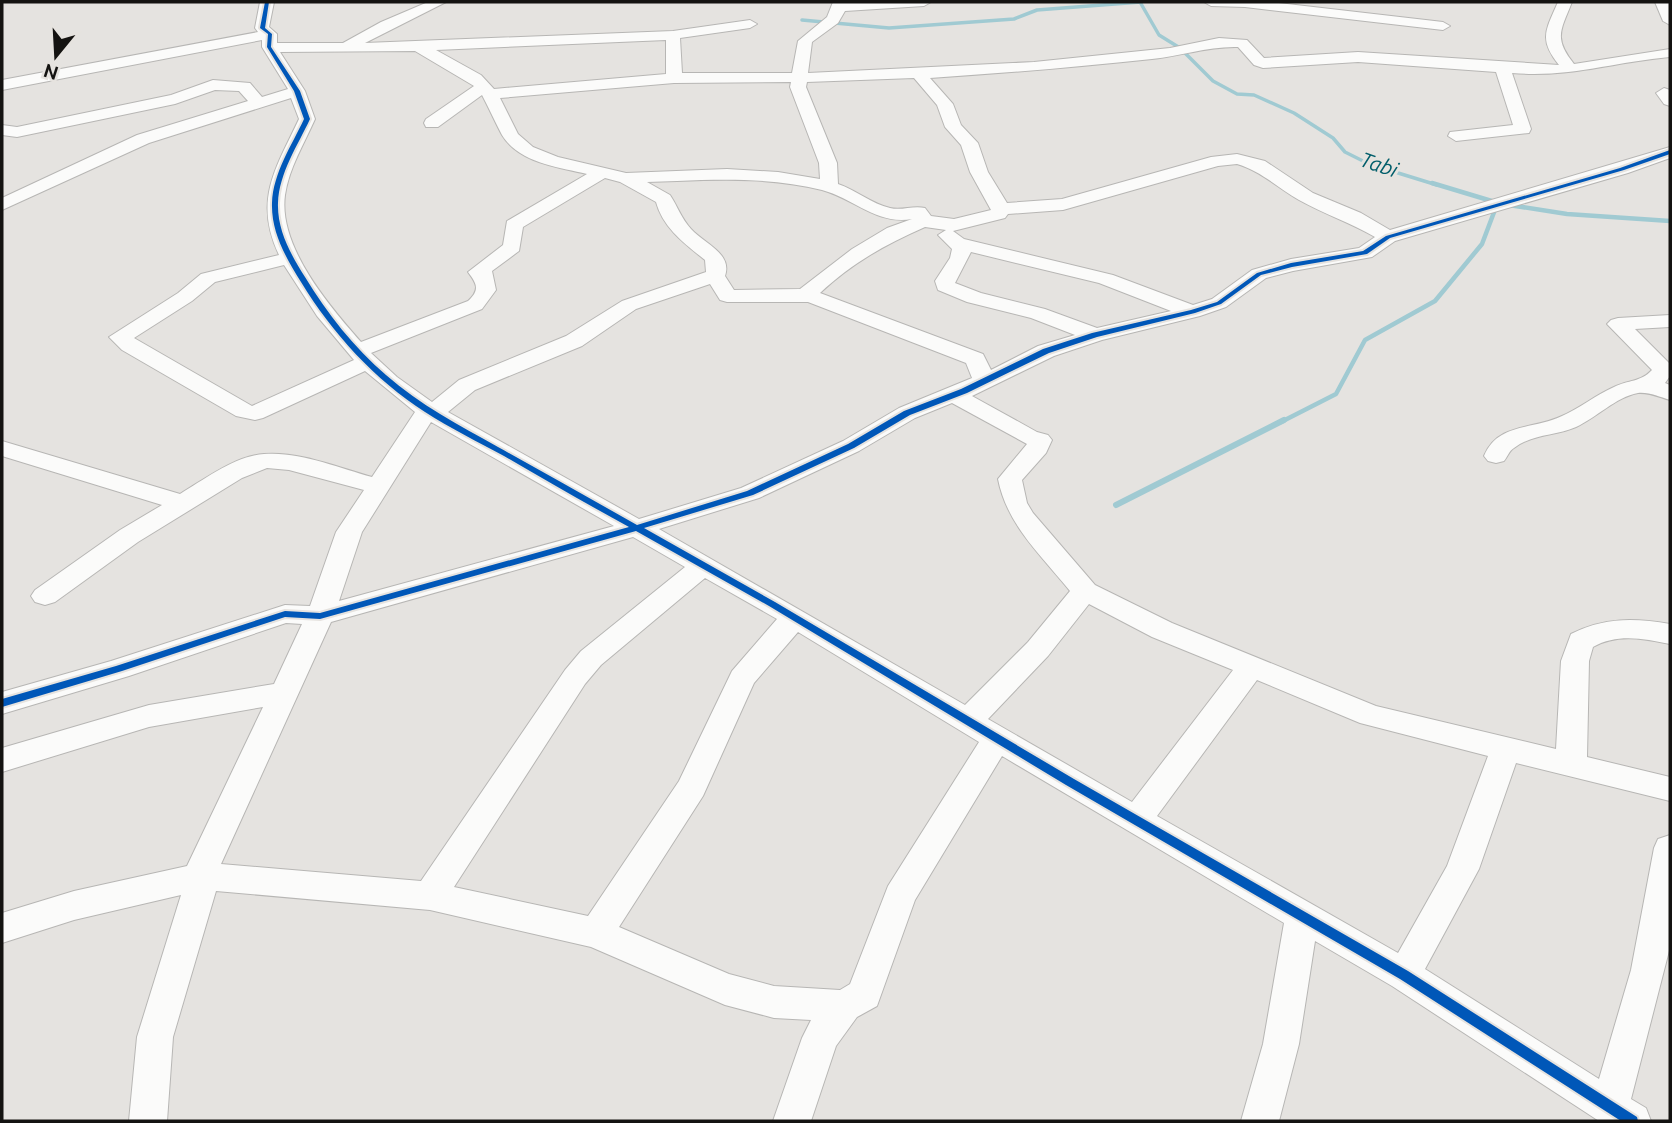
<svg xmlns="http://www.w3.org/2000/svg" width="1672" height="1123" font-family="Ubuntu,sans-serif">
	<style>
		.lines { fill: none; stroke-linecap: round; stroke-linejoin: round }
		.stream-far2 { stroke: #a0cad2; stroke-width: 3.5 }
		.stream-far1 { stroke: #a0cad2; stroke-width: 4.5 }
		.stream { stroke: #a0cad2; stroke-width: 6 }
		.minor-casing { stroke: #b7b6b4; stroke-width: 2 }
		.minor { fill: #fbfbfa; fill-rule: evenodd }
		.cycleway-casing { stroke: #e6e3df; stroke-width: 4 }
		.cycleway { fill: #0057b8; fill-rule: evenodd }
		.labels { text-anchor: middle; stroke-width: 6; stroke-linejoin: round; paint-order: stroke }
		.far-water-label { font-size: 21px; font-style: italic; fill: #025e6b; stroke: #e6e3df }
	</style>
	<rect width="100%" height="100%" fill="#e5e3e0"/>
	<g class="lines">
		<g class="stream-far2">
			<polyline points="1140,2 1159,35 1180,48 1213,81 1237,94 1254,95 1294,113 1333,138 1345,152 1369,164 1437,185"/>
			<polyline points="802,20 889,28 1014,19 1037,10 1141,2"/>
		</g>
		<g class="stream-far1">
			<polyline points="1432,183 1495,202"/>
			<polyline points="1509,205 1567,214 1670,221"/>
			<polyline points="1281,422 1336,394 1365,340 1435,301 1482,244 1496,207"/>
		</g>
		<polyline class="stream" points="1116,505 1284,420"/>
		<defs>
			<g id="minor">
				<path d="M260 2H274L269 27 277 34V43H343L381 22 428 2H446L365 43 673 31 750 20 757 24 750 28 680 38 682 73H792L798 41 827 17 833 2H931L924 6 845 11 838 23 812 42 808 73 1034 62 1170 48 1219 38 1247 40 1264 58 1358 52 1559 65C1538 39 1546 30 1558 2H1572C1561 30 1553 38 1574 64L1670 49V57C1614 62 1569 78 1512 73L1531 129 1529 133 1456 141 1448 136 1450 132 1513 125 1496 72 1358 62 1263 68 1254 65 1238 47C1209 46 1181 56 1152 59 1078 67 1005 73 930 78L953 104 961 125 978 143 988 172 1007 203 1062 199 1211 157 1237 154 1265 161 1313 193 1361 213 1390 230 1670 147V158L1628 173 1395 241 1372 257 1293 271 1266 278 1226 307 1200 316 1102 340 1054 356 972 396 1037 432 1048 435 1052 440 1046 453 1022 480 1027 503 1033 513 1095 585 1172 623 1376 706 1556 749 1561 661 1571 634C1604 617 1635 618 1670 624V644C1644 639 1618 633 1593 647L1589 661 1587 757 1670 777V801L1516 763 1479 869 1425 969 1599 1079 1631 970 1654 848 1658 839 1670 835V947L1631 1099 1646 1108 1651 1121H1599L1392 986 1315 941 1299 1044 1279 1121H1241L1263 1044 1284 923 1002 756 915 900 877 1006 857 1017 836 1046 811 1121H773L802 1038 811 1020 774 1018 725 1005 591 947 430 910 216 891 173 1037 167 1121H129L137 1037 181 895 74 920 2 943V913L74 891 187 866 263 707 149 727 2 772V748L149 705 274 684 302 624 286 623 129 676 2 714V692L111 661 285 605 310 606 336 532 364 490 289 470 267 468 242 478 138 542 55 602 45 605 35 602 31 596 35 590 120 530 162 505 2 456V441L180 494C205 479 235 456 264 454 299 451 339 468 372 477L415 412 365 371 263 418 255 420 236 416 122 350 109 337 178 293 201 274 279 255C253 200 276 168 299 119L291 98 149 143 2 210V198L137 135 248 101 239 91 215 90 175 104 17 137 2 135V125L17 127 171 95 213 80 250 83 262 97 288 89 262 47V40L2 90V80L258 32 255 28ZM666 40V74L494 89 481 75 436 50ZM415 51 474 86 426 119 424 123 426 127H438L482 95C489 108 495 122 502 135 519 163 558 167 587 174L507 221 503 245 468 272C476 283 481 289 468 301L361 342C329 306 278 246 285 195 289 168 304 144 315 119L305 91 280 52ZM914 78 937 105 945 127 961 145 970 172 991 210 954 219 931 216 925 208C913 205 902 211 890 208 872 204 856 190 838 184L837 163 806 87 807 82ZM791 82 790 87 819 163 820 179 778 172 727 169 626 173 558 157 533 147 518 134 500 98 674 83ZM1237 164C1261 171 1278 188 1299 200 1324 214 1351 223 1375 237L1359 248 1291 259 1252 270 1212 299 1193 305 1113 275 964 239 953 231 1005 218 1008 214 1063 210 1218 166ZM605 178 620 182 656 202C663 228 685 244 705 260L706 272 622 301 566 336 459 380 432 402 397 377 371 353 482 309 496 290 492 271 519 251 523 227ZM677 181C725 179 775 178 822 190 855 199 876 225 912 219L887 228 852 249 800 289 734 290 725 276C733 253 703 243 691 229 681 218 678 207 670 195L647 182ZM925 227 946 230 938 235 952 249 950 258 935 281 938 290 967 302 1031 318 1075 335 1038 346 991 370 983 354 820 293C852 263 886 244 925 227ZM971 252 1099 283 1171 311 1097 328 1045 309 981 293 955 283ZM284 265 317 316 354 360 252 406 134 338 192 301 215 282ZM710 284 720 300 727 302H808L966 363 972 378 899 408 843 441 741 488 639 519 448 412 475 390 582 346 636 309ZM952 403 1027 444 998 479C1007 525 1041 555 1070 591L1028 642 965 705 659 529 759 498 859 451 915 418ZM431 422 614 526 339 601 362 532ZM633 537 685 567 581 651 565 670 421 881 221 864 331 622ZM705 578 777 619 732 671 679 781 588 916 454 887 585 684 601 665ZM1089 604 1152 637 1233 670 1132 802 988 719 1048 656ZM798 632 979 742 888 886 850 984 840 990 774 986 729 974 619 927 703 796 754 683ZM1257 680 1360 723 1488 756 1447 866 1398 953 1157 816Z"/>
				<polygon points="1204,2 1270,2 1443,22 1450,26 1443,30 1245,7 1211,6"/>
				<polygon points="1655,2 1669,2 1670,25 1663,21"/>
				<polygon points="1664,88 1670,90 1670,106 1664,104 1656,93"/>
				<path d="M1670 315V327L1635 329 1670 364V376L1665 383 1670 385V400C1659 397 1650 392 1638 393 1616 397 1596 418 1576 427 1555 436 1532 434 1514 448 1509 451 1508 456 1504 461L1496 463 1488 461 1484 456C1498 422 1534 430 1562 416 1580 408 1596 395 1614 387 1628 380 1641 382 1652 370L1607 324 1611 320 1618 318Z"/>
			</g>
		</defs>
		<use href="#minor" class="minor-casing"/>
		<use href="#minor" class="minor"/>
		<defs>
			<path id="cycleway" d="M265 2H269L265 28 272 34 271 47 300 91 310 119C298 145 279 173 278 203 277 230 291 255 305 277 327 313 354 348 386 375 420 405 459 425 498 447 545 473 591 499 637 525L747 491 848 444 904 411 961 389 1043 349 1092 333 1191 310 1217 302 1257 273 1291 263 1363 251 1386 236 1620 168 1670 150V154L1624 170 1390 238 1367 254 1292 267 1261 275 1221 304 1195 313 1097 337 1049 353 967 393 910 415 854 448 753 495 644 528 775 602 1074 779 1408 971 1637 1117 1638 1121H1621L1400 979 1066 785 769 606 636 531 320 619 285 617 122 671 2 707V699L116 666 285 611 320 613 629 527C587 504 545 480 504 456 478 442 450 428 425 412 375 380 332 333 301 282 286 258 271 232 272 203 273 173 292 145 304 119L294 91 267 47 268 34 260 28Z"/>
		</defs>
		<use href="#cycleway" class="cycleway-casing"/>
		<use href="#cycleway" class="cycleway"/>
	</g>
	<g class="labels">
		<g class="far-water-label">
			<text transform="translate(1379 165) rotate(19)" y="7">Tabi</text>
		</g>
	</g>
	<rect width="1672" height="1123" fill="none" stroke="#141311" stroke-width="7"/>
	<g transform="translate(56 56) rotate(198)" stroke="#e6e3df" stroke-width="5" paint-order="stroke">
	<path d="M0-5L12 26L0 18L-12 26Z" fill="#141311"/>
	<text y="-10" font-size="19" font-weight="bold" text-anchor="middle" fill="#141311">N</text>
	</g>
</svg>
